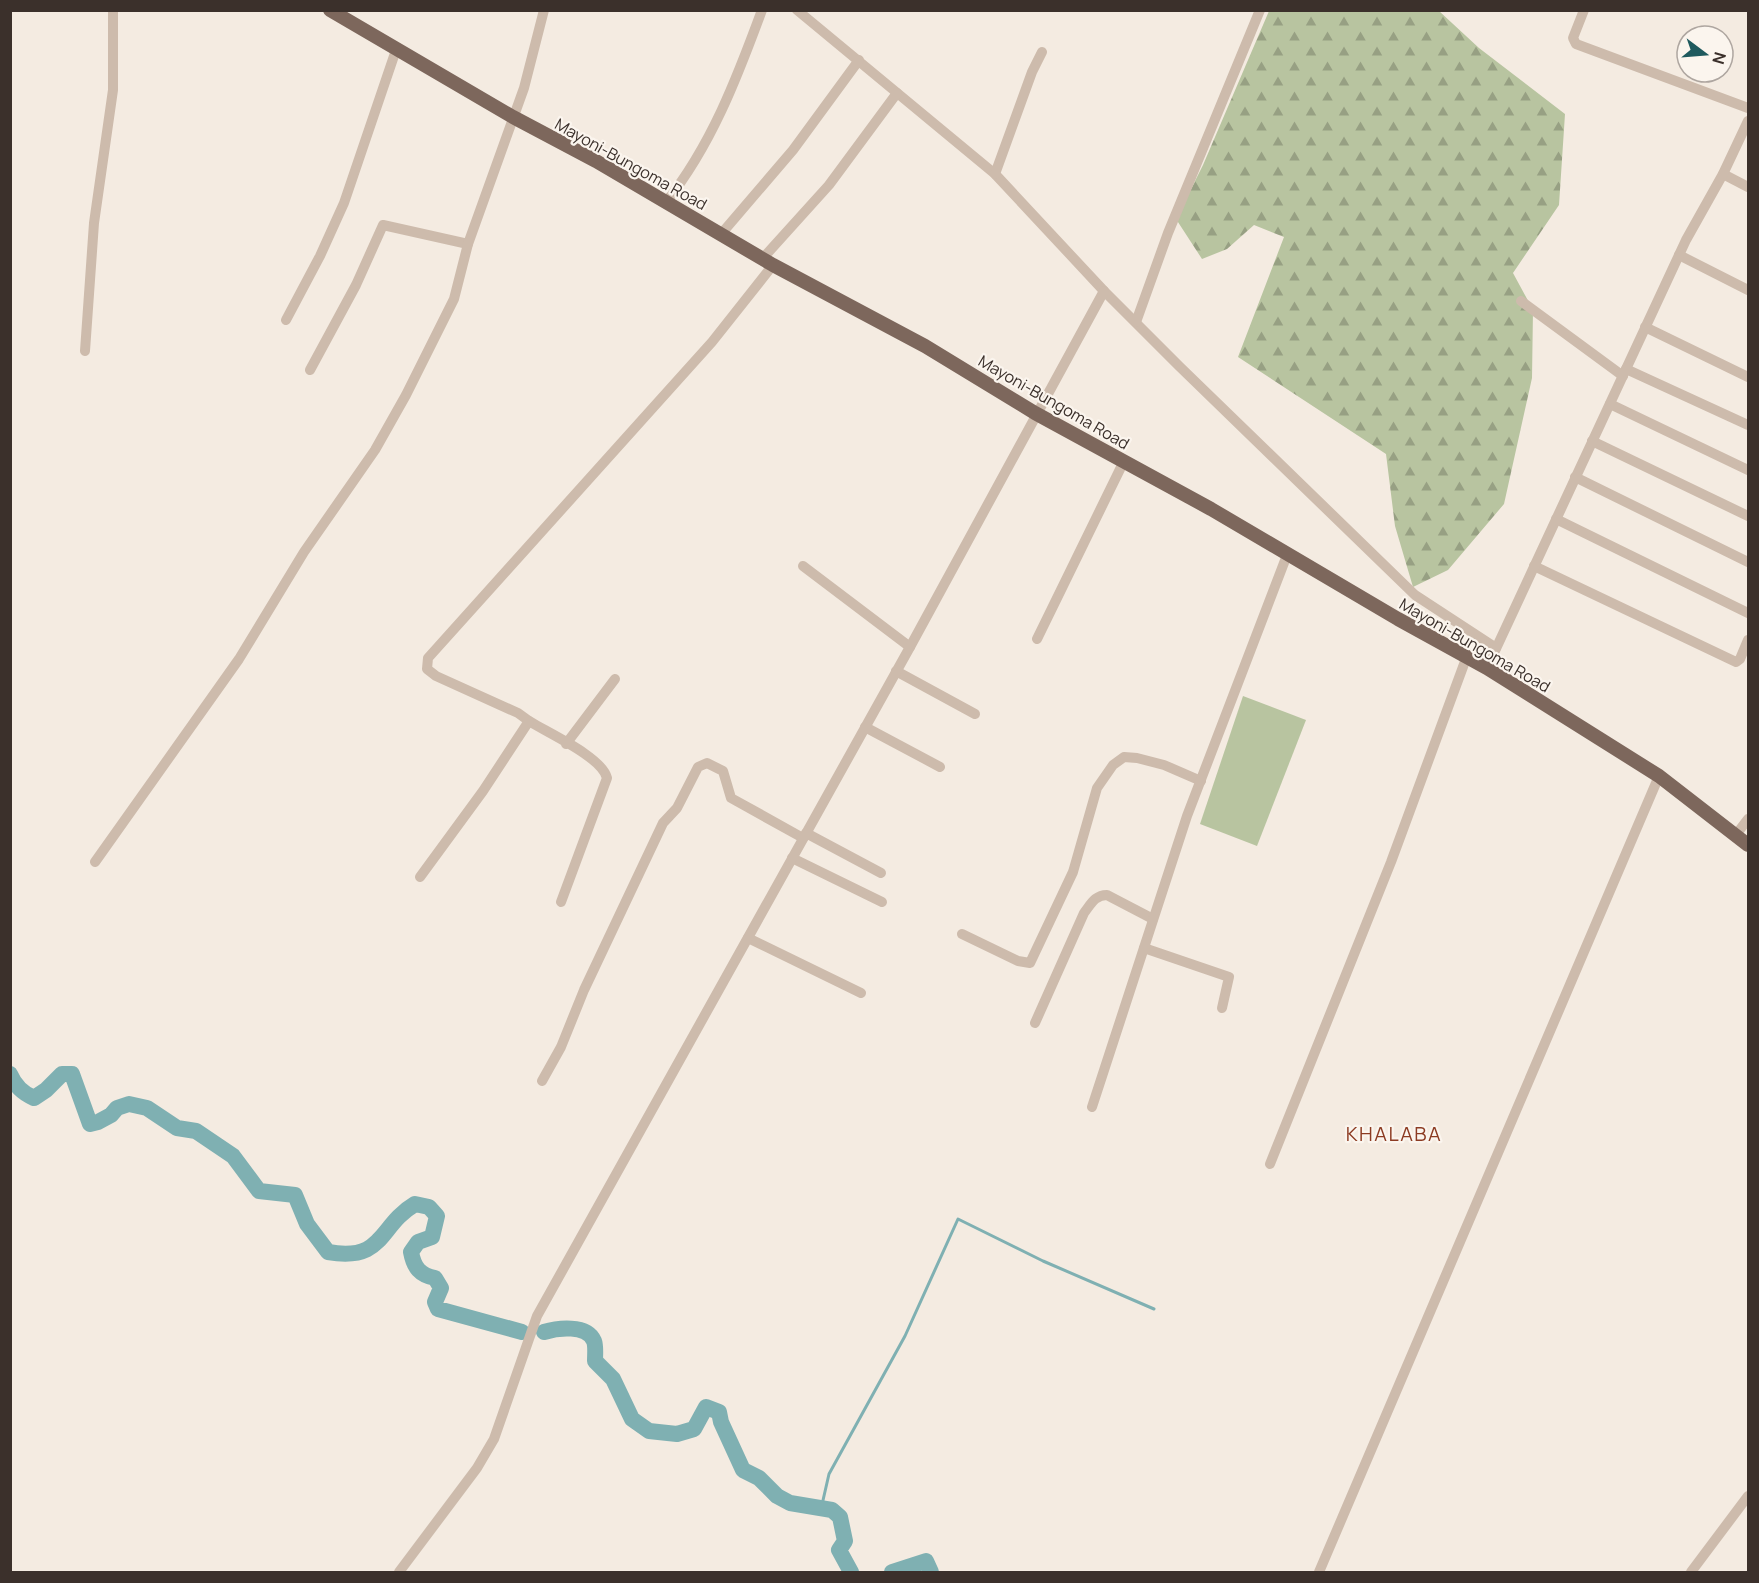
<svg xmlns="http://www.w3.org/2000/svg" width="1759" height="1583" font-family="Manrope,sans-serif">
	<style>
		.grass { fill: #b8c4a0 }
		.forest { fill: url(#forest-firs) }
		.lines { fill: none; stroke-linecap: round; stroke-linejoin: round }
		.stream { stroke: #7fb0b2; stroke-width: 3 }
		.river { stroke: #7fb0b2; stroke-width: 16 }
		.minor { stroke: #cdbbac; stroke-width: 10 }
		.major { stroke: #7d675c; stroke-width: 14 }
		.labels { text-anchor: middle; stroke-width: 4.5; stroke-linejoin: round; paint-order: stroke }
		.street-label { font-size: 16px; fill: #3b302b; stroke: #fbf5ee }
		.quarter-label { font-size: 20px; letter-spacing: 1.5px; fill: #8c3b22; stroke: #fbf5ee }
	</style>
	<defs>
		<pattern id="forest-firs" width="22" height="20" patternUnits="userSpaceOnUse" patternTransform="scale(1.5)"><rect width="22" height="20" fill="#b8c4a0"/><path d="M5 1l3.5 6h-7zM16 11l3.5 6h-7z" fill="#97a083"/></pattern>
	</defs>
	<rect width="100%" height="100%" fill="#f4ebe1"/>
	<polygon class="grass" points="1243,696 1306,720 1257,846 1200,824"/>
	<polygon class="forest" points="1269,11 1439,11 1479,48 1565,114 1559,205 1513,273 1533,310 1532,378 1504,504 1448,570 1413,587 1395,526 1386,454 1238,357 1284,237 1254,225 1227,249 1202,259 1176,219 1203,165"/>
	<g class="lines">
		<polyline class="stream" points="821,1509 829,1474 905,1336 958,1219 1043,1261 1154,1309"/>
		<g class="river">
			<path d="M10 1074C15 1086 22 1093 34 1098L46 1090 62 1074H72L90 1124 98 1122 111 1115 117 1108 129 1104 147 1108 177 1128 196 1131 233 1156 259 1191 295 1195 307 1224 328 1252C385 1262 378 1226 415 1204L429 1207 437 1216 432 1237 418 1242 411 1252C414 1268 420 1275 435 1278L441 1288 435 1302 438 1309 522 1332"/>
			<path d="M544 1332C557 1328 587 1324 594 1341 596 1346 595 1355 595 1361L613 1379 632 1419 649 1431 677 1434 694 1429 706 1407 719 1412 721 1422 743 1470 759 1478 777 1496 790 1503 832 1510 840 1517 845 1541 839 1550 851 1572"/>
			<polyline points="892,1572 926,1561 931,1572"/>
		</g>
		<g class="minor">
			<polyline points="797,10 995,174 1104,291 1179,366 1415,595 1496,648"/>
			<polyline points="1584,10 1573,38 1576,44 1748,108"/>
			<polyline points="995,174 1032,72 1042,52"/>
			<polyline points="1723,174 1748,187"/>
			<path d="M666 202C711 146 737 78 762 10"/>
			<polyline points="722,233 793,150 859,60"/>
			<polyline points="1679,255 1748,290"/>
			<polyline points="764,257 829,185 897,93"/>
			<polyline points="1521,301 1623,376"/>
			<polyline points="286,320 320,256 344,203 396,50"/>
			<polyline points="1136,322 1168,233 1260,10"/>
			<polyline points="1645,327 1748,377"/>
			<polyline points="85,351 94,223 113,90 113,10"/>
			<polyline points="1626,369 1748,425"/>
			<polyline points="310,370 356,285 383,225 468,244"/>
			<polyline points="1610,404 1748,470"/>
			<polyline points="1592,441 1748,516"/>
			<polyline points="1575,477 1748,562"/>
			<polyline points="1556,519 1748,613"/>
			<polyline points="803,566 910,647"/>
			<polyline points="1534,566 1736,662 1740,659 1748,640"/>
			<polyline points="1037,639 1124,461"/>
			<polyline points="1487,668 1686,240 1723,174 1748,121"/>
			<polyline points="896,671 975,714"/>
			<path d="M529 721C548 733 602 757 607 778L561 902"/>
			<polyline points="865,727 940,767"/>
			<polyline points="566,744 615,679"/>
			<polyline points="806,833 881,873"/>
			<polyline points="1735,836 1748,819"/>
			<polyline points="792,858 882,902"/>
			<polyline points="95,862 239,659 304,552 375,450 406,395 454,299 468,244 524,88 544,10"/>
			<polyline points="420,877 483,791 529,721 518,713 436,676 427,669 428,658 712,342 773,265"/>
			<polyline points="962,934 1018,961 1030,963 1073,872 1097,788 1113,765 1124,757 1137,758 1164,765 1201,781"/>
			<polyline points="748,938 861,993"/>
			<polyline points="1144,948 1229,977 1222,1008"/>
			<path d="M1035 1023 1084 913C1091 904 1095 895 1107 895L1153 919"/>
			<polyline points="542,1081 561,1047 584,990 663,823 677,808 698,767 707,763 723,771 731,798 803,838"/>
			<polyline points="1092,1107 1187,816 1287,555"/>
			<polyline points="1270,1164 1391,862 1467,656"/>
			<polyline points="399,1572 477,1468 494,1439 537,1316 910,647 1104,291"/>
			<polyline points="1319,1572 1659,776"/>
			<polyline points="1691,1572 1748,1496"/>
		</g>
		<polyline class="major" points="330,10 513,117 596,161 773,265 925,346 1035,413 1211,509 1398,619 1487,668 1659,776 1748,845"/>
	</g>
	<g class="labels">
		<g class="street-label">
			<text transform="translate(631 164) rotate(29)" y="6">Mayoni-Bungoma Road</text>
			<text transform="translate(1054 402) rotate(30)" y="6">Mayoni-Bungoma Road</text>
			<text transform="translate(1475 645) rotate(30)" y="6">Mayoni-Bungoma Road</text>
		</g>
		<g class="quarter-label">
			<text x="1394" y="1141">KHALABA</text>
		</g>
	</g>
	<rect width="1759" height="1583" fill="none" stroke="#3b302b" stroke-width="24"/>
	<g transform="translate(1705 54) rotate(106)"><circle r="28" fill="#fbf5ee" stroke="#aea6a0" stroke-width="1.5"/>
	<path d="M0-4.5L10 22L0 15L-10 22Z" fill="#1f5a5e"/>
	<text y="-9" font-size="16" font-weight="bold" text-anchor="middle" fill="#3b302b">N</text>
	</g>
</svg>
